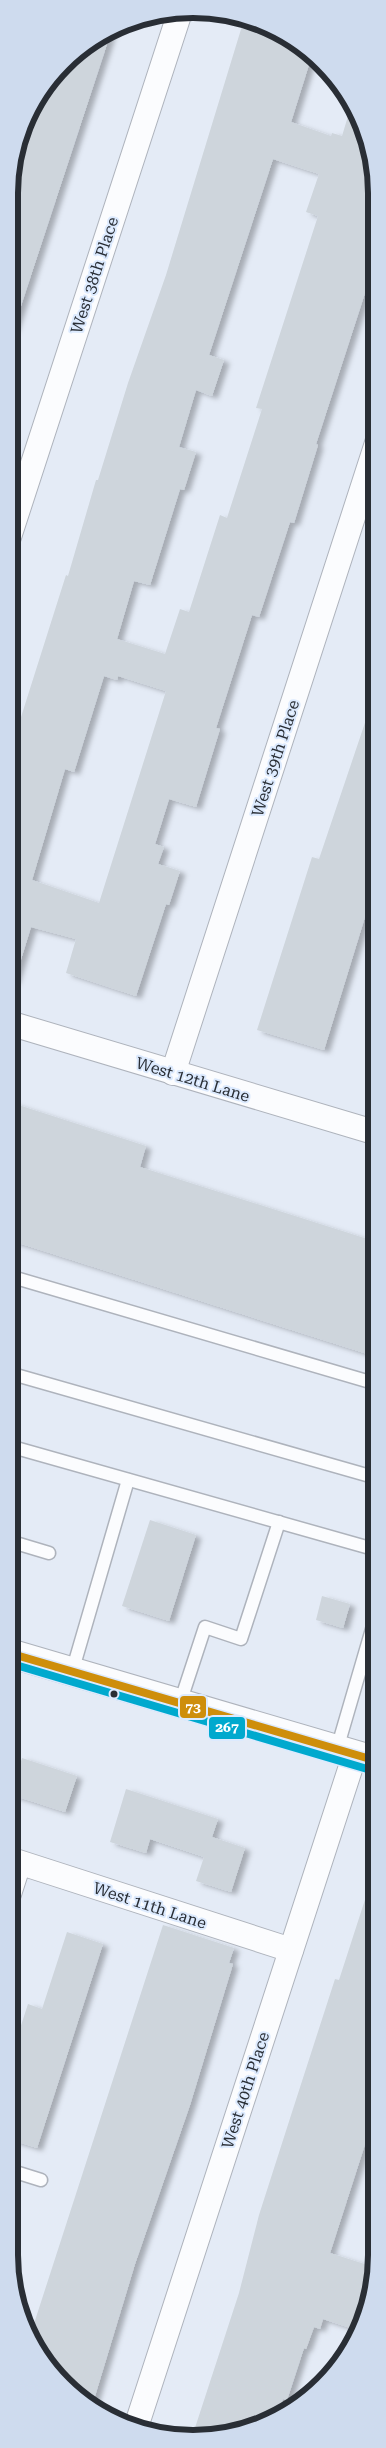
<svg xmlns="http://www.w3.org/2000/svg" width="386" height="2448" font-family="'Roboto Serif',serif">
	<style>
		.building { fill: #ced5dc; fill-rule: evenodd; filter: url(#shadow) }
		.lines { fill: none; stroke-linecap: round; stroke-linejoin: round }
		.service-casing { stroke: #aeb3bc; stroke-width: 15 }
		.minor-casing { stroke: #aeb3bc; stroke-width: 26 }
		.secondary-casing { stroke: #aeb3bc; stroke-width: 30 }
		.service { stroke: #fbfcfe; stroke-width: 12 }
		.minor { stroke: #fbfcfe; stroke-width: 24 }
		.secondary { stroke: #fbfcfe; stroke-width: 28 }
		.bus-1-casing { stroke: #dceafe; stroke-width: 11 }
		.bus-2-casing { stroke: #dceafe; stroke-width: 11 }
		.bus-1 { stroke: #ce8e0b; stroke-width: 8 }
		.bus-2 { stroke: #00a9ce; stroke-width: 8 }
		.bus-dot { fill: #292e35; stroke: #dceafe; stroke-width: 2 }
		.labels { text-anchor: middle; stroke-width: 4; stroke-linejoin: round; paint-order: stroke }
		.street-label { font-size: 16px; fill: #292e35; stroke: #dceafe }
		.rim { fill: none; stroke: #292e35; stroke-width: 6 }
		.line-badge { stroke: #dceafe; stroke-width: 2 }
		.badge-label { font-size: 14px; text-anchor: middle; font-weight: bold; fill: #fff }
	</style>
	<defs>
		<filter id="shadow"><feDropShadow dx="5.5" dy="3" stdDeviation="2.5" flood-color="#0004"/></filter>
	</defs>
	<rect width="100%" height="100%" fill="#e4ebf6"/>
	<g class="building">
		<path d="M266 25 274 28 312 55 291 122 331 136 332 133 342 136 352 103 358 112 377 181V256L316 444 318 445 294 523 290 522 259 617 252 615 216 728 220 729 196 807 169 799 155 844 164 847 158 864 180 871 169 905 166 904 136 996 66 973 76 939 31 927 14 982 9 981V755L66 575 68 576 96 480H98L128 383 166 275 242 26 264 33ZM273 159 319 174 306 212 318 216 256 408 262 409 227 518 220 515 189 612 180 609 165 654 117 639 134 581 150 585 180 489 184 490 196 452 179 447 196 390 212 396 224 360 209 355ZM104 676 117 680 118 676 166 691 99 903 32 880 65 769 74 772Z"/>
		<polygon points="111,32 13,330 9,329 9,181 28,111 72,54"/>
		<polygon points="372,702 377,703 377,878 324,1050 257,1030 312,857 319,859"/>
		<polygon points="9,1102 146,1146 140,1167 377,1242 377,1357 9,1240"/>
		<polygon points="150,1520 196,1535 169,1621 122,1606"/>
		<polygon points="322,1596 350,1604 343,1628 316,1620"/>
		<polygon points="22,1758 77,1776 65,1812 9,1794 9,1771 17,1774"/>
		<polygon points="126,1789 218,1819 212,1837 245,1848 231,1892 196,1881 204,1857 150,1839 146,1853 110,1842"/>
		<polygon points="372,1878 377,1878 377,2107 330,2253 377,2268 360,2331 323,2319 320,2329 314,2327 306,2349 304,2348 287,2400 283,2399 277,2415 252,2430 192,2437 239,2293 259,2215 293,2109 335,1979 339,1980"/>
		<polygon points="163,1925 234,1948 229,1963 233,1964 190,2105 135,2264 92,2406 63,2385 30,2336"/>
		<polygon points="67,1932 103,1944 37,2148 9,2139 9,2104 16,2081 9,2078 9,2062 28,2004 42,2009"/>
	</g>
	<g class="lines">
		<defs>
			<g id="service">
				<polyline points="9,1276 377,1384"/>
				<polyline points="9,1373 377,1478"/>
				<polyline points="9,1446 377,1550"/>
				<polyline points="9,1541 49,1553"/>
				<polyline points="72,1672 128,1480"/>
				<polyline points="180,1703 205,1627 241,1639 279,1522"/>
				<polyline points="337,1749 377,1612"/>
				<polyline points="9,2170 41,2180"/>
			</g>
			<g id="minor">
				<polyline points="9,537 180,12"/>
				<polyline points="9,1023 377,1133"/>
				<polyline points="173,1073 377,443"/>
				<polyline points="9,1859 291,1950"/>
				<polyline points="9,1894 19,1863"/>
				<polyline points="136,2427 355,1754"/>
			</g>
			<polyline id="secondary" points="9,1653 377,1761"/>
		</defs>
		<use href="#service" class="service-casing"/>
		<use href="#minor" class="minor-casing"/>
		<use href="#secondary" class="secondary-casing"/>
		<use href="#service" class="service"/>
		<use href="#minor" class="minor"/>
		<use href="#secondary" class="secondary"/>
		<defs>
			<polyline id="bus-1" points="9,1653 377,1761"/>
			<polyline id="bus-2" points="9,1663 374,1771"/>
		</defs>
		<use href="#bus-1" class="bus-1-casing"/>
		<use href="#bus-2" class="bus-2-casing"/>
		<use href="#bus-1" class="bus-1"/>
		<use href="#bus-2" class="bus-2"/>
	</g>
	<circle class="bus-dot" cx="114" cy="1694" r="4.5"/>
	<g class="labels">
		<g class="street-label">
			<text transform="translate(94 275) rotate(-72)" y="6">West 38th Place</text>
			<text transform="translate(275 758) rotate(-72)" y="6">West 39th Place</text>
			<text transform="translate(193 1079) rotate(17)" y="6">West 12th Lane</text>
			<text transform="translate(150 1905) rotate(18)" y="6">West 11th Lane</text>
			<text transform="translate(245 2090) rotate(-72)" y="6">West 40th Place</text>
		</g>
	</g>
	<path d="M0 0H386V2448H0ZM193 18H193A175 175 0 0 1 368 193V2255A175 175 0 0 1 193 2430H193A175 175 0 0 1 18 2255V193A175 175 0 0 1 193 18Z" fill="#cedbee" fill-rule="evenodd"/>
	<path class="rim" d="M193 18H193A175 175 0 0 1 368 193V2255A175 175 0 0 1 193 2430H193A175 175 0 0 1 18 2255V193A175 175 0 0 1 193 18Z"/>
	<g class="line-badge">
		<rect x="179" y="1695" width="28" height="24" rx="5" fill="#ce8e0b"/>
		<rect x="208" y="1716" width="38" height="24" rx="5" fill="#00a9ce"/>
	</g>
	<g class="badge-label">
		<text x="193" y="1712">73</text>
		<text x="227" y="1732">267</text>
	</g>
</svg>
